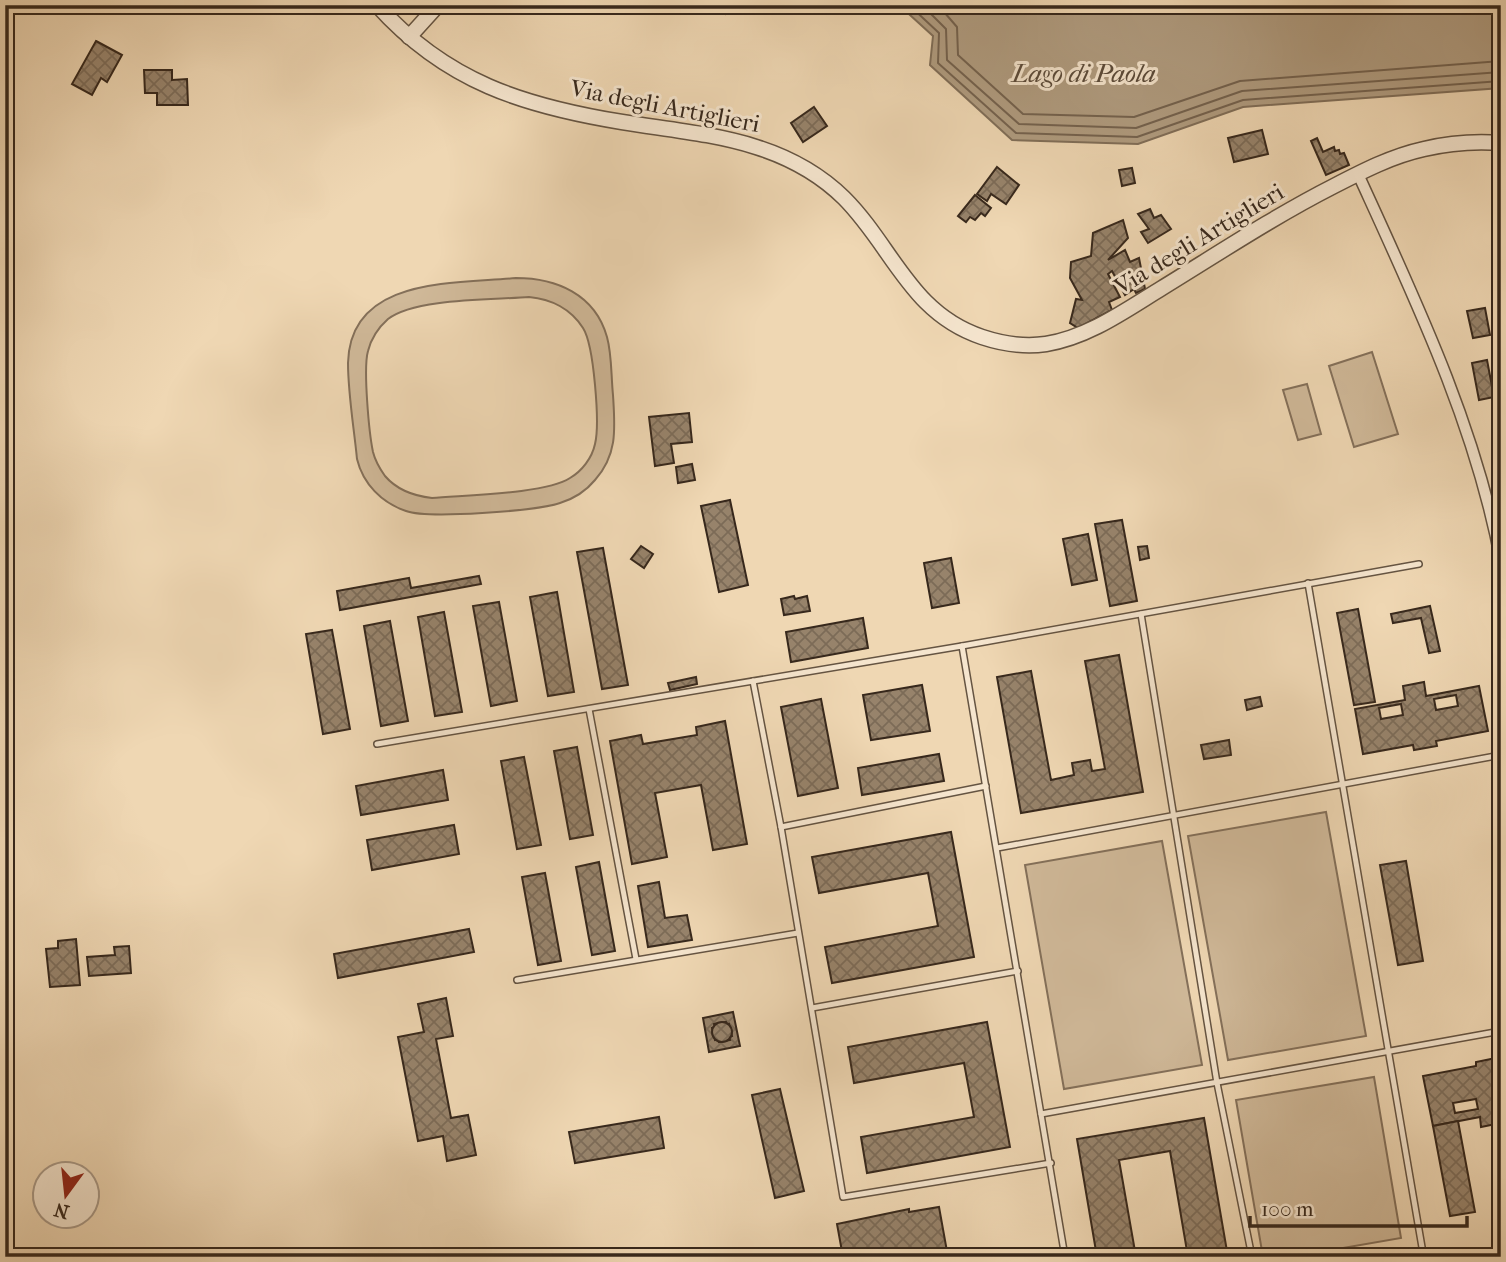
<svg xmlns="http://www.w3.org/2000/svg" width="1506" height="1262" font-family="'IM FELL French Canon',serif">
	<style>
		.grass { fill: #d0b999; stroke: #84705a; stroke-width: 2; fill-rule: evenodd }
		.water { fill: #b09c80; stroke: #806e58; stroke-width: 2 }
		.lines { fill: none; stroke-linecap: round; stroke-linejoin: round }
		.shore { stroke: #74624e; stroke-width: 2 }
		.building { fill: url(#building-cross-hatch); stroke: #37281c; stroke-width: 2; fill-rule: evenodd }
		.service-casing { stroke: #655442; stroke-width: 8 }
		.minor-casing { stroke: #655442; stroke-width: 13 }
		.tertiary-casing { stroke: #655442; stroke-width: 17 }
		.service { stroke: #f5e5ce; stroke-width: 5 }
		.minor { stroke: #f5e5ce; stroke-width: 10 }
		.tertiary { stroke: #f5e5ce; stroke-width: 14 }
		.labels { text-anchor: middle; stroke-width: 6; stroke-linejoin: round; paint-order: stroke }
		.street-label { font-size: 24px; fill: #37281c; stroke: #f5e5ce }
		.water-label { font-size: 26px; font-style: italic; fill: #5b4b3a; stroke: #f5e5ce }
	</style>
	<defs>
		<pattern id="building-cross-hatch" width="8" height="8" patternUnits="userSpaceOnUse" patternTransform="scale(1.75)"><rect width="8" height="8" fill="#97836b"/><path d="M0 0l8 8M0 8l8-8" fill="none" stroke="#7c6b57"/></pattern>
	</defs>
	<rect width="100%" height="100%" fill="#efd7b3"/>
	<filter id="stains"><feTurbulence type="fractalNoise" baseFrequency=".00286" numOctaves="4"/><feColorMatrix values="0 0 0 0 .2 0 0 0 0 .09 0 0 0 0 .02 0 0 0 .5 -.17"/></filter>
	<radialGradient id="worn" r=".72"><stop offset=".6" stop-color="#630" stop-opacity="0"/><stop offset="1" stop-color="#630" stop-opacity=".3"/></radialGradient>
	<g class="grass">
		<path d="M516 278C556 278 595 294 607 337 612 355 611 376 613 395 615 428 618 454 595 480 586 491 573 499 560 503 536 511 428 519 406 511 382 503 363 484 357 459 354 428 348 394 348 363 350 276 455 284 516 278ZM529 297C551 299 571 309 583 328 594 345 600 424 595 444 592 458 582 471 570 478 546 494 464 495 432 498 414 496 397 490 385 476 380 469 375 460 373 452 369 433 363 368 368 351 371 339 379 327 388 319 415 298 493 300 529 297Z"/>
		<polygon points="1372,352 1398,434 1354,447 1329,366"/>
		<polygon points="1307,384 1321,434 1298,440 1283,390"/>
		<polygon points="1326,812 1366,1036 1228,1060 1188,836"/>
		<polygon points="1162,841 1202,1065 1064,1089 1025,865"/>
		<polygon points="1374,1077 1401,1238 1291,1257 1263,1257 1236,1100"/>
	</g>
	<polygon class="water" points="899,5 1501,5 1501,88 1243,107 1138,144 1012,140 930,65 933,36"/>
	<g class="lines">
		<g class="shore">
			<polyline points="909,5 939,33 938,63 1016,133 1137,137 1243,100 1501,81"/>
			<polyline points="922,5 946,29 947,60 1019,124 1136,128 1242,91 1501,72"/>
			<polyline points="938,5 957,27 958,55 1023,114 1134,117 1240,81 1501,61"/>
		</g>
	</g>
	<g class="building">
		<polygon points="723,5 747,5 726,14"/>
		<polygon points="96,41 122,55 107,82 101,78 92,95 72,84"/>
		<polygon points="144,70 172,70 172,80 187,79 188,105 157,105 157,93 145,93"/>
		<polygon points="814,107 827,126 803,142 791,123"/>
		<polygon points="1262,130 1268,154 1234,162 1228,138"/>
		<polygon points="1317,138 1323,152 1334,147 1335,151 1339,150 1340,154 1344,153 1349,165 1326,175 1311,141"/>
		<polygon points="997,167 1019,185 1006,204 991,194 987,201 977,194"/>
		<polygon points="1132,168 1135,183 1122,186 1119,170"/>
		<polygon points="975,195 991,208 985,216 981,213 975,220 970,217 966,222 958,216"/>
		<polygon points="1150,209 1154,218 1161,215 1171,229 1148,243 1141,232 1149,229 1138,214"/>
		<polygon points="1123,220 1128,238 1108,260 1125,250 1130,262 1139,258 1145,289 1136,293 1134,289 1125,295 1112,271 1108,274 1120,297 1109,302 1112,310 1078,328 1070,323 1076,299 1082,300 1070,278 1071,262 1091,256 1093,233"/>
		<polygon points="1485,308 1490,335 1473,338 1467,311"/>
		<polygon points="1487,360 1494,397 1479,400 1472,363"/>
		<polygon points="689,413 692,442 671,444 674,463 655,466 649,417"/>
		<polygon points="692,464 695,480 678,483 676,467"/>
		<polygon points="730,500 748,585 719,592 701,506"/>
		<polygon points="1122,520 1137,601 1110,606 1095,524"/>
		<polygon points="1088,534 1097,580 1072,585 1063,539"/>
		<polygon points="641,546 653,554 644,568 631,559"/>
		<polygon points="1147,546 1149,558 1140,560 1138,547"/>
		<polygon points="603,548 628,685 602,689 577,552"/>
		<polygon points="951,558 959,603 932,608 924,563"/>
		<polygon points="479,576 481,584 340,610 337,591 409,578 411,588"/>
		<polygon points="557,592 574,692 548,696 530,597"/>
		<polygon points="794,596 795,599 807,596 810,611 784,615 781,599"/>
		<polygon points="499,602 517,701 491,706 473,606"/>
		<polygon points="1430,606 1440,651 1429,653 1421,618 1393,623 1391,614"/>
		<polygon points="1358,609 1375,702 1354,705 1337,613"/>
		<polygon points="444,612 462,712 435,716 418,617"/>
		<polygon points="863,618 868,648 791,662 786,632"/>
		<polygon points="390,621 408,721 381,726 364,626"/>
		<polygon points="332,630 350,729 323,734 306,634"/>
		<polygon points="1119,655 1143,792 1021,813 997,677 1031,671 1051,780 1074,775 1072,763 1090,760 1092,771 1105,769 1085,661"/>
		<polygon points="696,677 697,684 670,690 668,683"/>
		<path d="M1424 682 1426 696 1479 686 1488 731 1436 741 1437 746 1414 750 1413 745 1363 754 1355 709 1405 700 1403 686ZM1456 695 1458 706 1436 710 1434 699ZM1401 704 1403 715 1381 719 1379 708Z"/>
		<polygon points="922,685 930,731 871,740 863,695"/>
		<polygon points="1260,697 1262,706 1247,710 1245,700"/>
		<polygon points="821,699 838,788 798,796 781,707"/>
		<polygon points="725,721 747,844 713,850 701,785 655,793 667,857 632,864 610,741 641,735 643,744 697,735 696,727"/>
		<polygon points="1229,740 1231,755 1204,759 1201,745"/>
		<polygon points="577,747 593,835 570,839 554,751"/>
		<polygon points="939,754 944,781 862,795 858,768"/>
		<polygon points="524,757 541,845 517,849 501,761"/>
		<polygon points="443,770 448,800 361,815 356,786"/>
		<polygon points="454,825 459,854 372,870 367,840"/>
		<polygon points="951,832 974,957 832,983 825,947 938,926 928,873 819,893 812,857"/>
		<polygon points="1406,861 1423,961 1398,965 1380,865"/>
		<polygon points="599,862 615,951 592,955 576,867"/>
		<polygon points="545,873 561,961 538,965 522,877"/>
		<polygon points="659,882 665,918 687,915 692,940 648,947 638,886"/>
		<polygon points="469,929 474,952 338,978 334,954"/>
		<polygon points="76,939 80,985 50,987 46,949 58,948 58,941"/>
		<polygon points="129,946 131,973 89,976 87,957 115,955 114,947"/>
		<polygon points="446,998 453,1036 436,1039 451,1118 468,1115 476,1155 447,1161 443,1136 418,1141 398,1037 424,1032 418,1004"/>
		<path d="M733 1012 740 1046 709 1052 703 1018ZM726 1022 727 1025 729 1024 732 1036 729 1037 730 1040 719 1042 718 1039 715 1040 712 1028 715 1027 714 1024Z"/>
		<polygon points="987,1022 1010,1147 867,1173 861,1137 974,1117 964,1063 854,1083 848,1047"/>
		<circle cx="722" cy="1032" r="10"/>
		<path d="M1496 1058 1497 1062H1501V1123L1481 1127 1480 1117 1433 1126 1423 1076 1476 1066V1062ZM1476 1099 1478 1109 1455 1113 1453 1103Z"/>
		<polygon points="780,1089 804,1191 775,1198 752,1095"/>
		<polygon points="659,1117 664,1148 575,1163 569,1132"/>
		<polygon points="1204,1118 1228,1257 1188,1257 1170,1151 1119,1160 1136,1257 1097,1257 1077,1139"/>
		<polygon points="1458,1121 1475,1212 1450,1216 1433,1126"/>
		<polygon points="939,1207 948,1257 843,1257 837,1224 909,1209 909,1212"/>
	</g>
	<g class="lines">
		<defs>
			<g id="service">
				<polyline points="1308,583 1423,1253 1408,1257"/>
				<polyline points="1141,614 1217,1083 1252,1257"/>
				<polyline points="962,646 1065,1257"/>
				<polyline points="753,681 781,827 843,1197 1051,1163"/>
				<polyline points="589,709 636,959"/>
				<polyline points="377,744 962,646 1419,564"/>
				<polyline points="781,827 986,786"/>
				<polyline points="997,848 1501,755"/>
				<polyline points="517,980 798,933"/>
				<polyline points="812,1008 1018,971"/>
				<polyline points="1041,1114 1501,1031"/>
			</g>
			<path id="minor" d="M1358 174C1415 299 1476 426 1501 562"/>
			<g id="tertiary">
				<path d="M377 5C446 82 524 106 622 122 702 135 783 138 844 198 893 247 910 313 982 337 1003 344 1025 347 1046 344 1089 337 1126 310 1162 288 1219 253 1275 216 1334 186 1363 171 1392 156 1424 149 1449 143 1475 141 1501 143"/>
				<polyline points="409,37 438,5"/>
			</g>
		</defs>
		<use href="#service" class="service-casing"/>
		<use href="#minor" class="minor-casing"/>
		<use href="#tertiary" class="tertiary-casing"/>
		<use href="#service" class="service"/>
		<use href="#minor" class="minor"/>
		<use href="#tertiary" class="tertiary"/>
	</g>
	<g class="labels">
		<g class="street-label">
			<text transform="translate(665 106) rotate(11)" y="8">Via degli Artiglieri</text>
			<text transform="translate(1199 239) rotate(-31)" y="8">Via degli Artiglieri</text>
		</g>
		<g class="water-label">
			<text x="1084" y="82">Lago di Paola</text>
		</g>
	</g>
	<rect width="1506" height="1262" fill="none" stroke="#efd7b3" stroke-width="28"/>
	<rect x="7" y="7" width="1492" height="1248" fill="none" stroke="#37281c" stroke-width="3.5"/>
	<rect x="14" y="14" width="1478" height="1234" fill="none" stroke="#37281c" stroke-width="2"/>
	<g transform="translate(66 1195) rotate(195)"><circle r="33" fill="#f5e5ce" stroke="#a99987" stroke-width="2"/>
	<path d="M0-5L12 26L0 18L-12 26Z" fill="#8f2418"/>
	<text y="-10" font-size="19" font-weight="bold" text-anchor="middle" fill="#37281c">N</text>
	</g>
	<path d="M1250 1216v10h217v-10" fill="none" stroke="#37281c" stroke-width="3.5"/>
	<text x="1261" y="1216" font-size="21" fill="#37281c" stroke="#f5e5ce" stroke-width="5" paint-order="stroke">100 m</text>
	<rect width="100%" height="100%" filter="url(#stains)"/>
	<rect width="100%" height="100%" fill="url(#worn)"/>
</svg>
